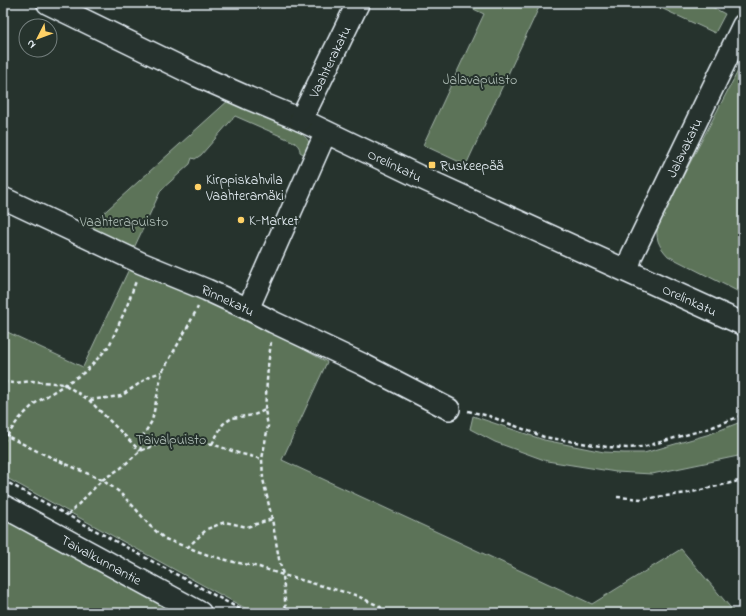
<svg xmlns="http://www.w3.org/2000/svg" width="746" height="616" font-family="'Indie Flower',sans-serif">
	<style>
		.green { fill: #5c7358; stroke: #a2b2a8 }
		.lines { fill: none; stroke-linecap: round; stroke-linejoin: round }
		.street-casing { stroke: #e8f1f8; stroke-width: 24 }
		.secondary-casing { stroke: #e8f1f8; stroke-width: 25 }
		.path { stroke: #e8f1f8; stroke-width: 2.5; stroke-dasharray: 4 3; stroke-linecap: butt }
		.street { stroke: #26332d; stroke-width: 21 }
		.secondary { stroke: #26332d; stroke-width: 22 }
		.poi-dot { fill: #ffd166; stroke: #26332d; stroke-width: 1.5 }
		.labels { text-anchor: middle; stroke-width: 4; stroke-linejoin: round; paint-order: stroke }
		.street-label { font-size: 14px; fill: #e8f1f8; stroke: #26332d }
		.park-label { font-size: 14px; fill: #b0bfb8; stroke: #26332d }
		.poi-label { font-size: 14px; fill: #e8f1f8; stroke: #26332d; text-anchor: start }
	</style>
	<rect width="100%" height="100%" fill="#26332d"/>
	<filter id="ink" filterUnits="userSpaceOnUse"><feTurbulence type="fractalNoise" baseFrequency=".025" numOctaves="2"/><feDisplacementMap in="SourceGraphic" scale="8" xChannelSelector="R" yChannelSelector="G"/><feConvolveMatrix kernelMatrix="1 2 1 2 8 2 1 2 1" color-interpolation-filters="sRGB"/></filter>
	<g filter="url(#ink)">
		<g class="green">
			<polygon points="461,3 541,3 466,165 423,145 484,14"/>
			<polygon points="650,3 705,3 725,14 715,33"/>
			<path d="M739 69 743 71V294L668 256C658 245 655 238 658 224Z"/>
			<path d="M230 99 301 133C310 141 312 144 306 156L300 152C300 147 297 144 292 141L235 116 201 155 195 159 192 158 190 164 161 190 134 248 88 227Z"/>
			<polygon points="129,269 246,318 327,362 282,460 592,604 681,549 735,613 254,613 3,476 3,330 83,367"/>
			<polygon points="473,416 544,440 604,452 624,453 644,453 710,434 743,421 743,455 652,474 616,472 547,461 495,442 470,429"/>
			<polygon points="3,519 177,613 6,613 3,611"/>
		</g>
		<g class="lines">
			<defs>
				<g id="street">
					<path id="s1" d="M3 198 141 263 207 290 248 309 273 322 362 364 449 409"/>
					<path id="s2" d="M627 271 632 255 743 25"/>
					<polyline points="248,309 326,132"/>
				</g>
				<g id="secondary">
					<path id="s3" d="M48 3 196 75 248 98 301 120 422 178 743 324"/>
					<path id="s4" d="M301 120 358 3"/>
					<path id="s5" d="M3 506 200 613"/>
				</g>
			</defs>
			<use href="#street" class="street-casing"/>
			<use href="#secondary" class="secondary-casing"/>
			<g class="path">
				<polyline points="271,342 268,366 265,410 268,426 262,459 263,479 272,519 279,559 283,575 286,613"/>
				<polyline points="3,382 15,383 32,381 64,384 89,400 140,451"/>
				<polyline points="90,400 121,396 150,376 162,372"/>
				<polyline points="468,411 489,416 544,437 607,447 627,448 643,447 710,428 743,415"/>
				<polyline points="3,434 37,451 102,480 118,491 135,508 150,526 165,539 208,555 234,562 259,567 283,575 355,595 379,606 388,613"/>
				<polyline points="3,442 18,420 34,404 85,372 101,355 109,346 127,306 136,281"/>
				<polyline points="212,444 223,424 232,418 254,415 265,410"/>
				<polyline points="140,451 144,434 152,421 162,372 186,330 198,307"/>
				<polyline points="3,480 247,613"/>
				<polyline points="617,497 642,499 688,493 743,480"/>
				<polyline points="68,515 102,480 121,468 140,451 170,440 192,441 212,444 238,453 262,459"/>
				<polyline points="187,548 207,529 225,522 247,527 272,519"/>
			</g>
			<use href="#street" class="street"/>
			<use href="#secondary" class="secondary"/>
		</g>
	</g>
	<g class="poi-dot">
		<rect x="428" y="161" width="8" height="8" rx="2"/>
		<circle cx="198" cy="187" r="4"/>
		<circle cx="241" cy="220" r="4"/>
	</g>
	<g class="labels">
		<g class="street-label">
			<text dy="5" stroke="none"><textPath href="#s4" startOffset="65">Vaahterakatu</textPath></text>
			<text dy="5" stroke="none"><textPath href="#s2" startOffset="136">Jalavakatu</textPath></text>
			<text dy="5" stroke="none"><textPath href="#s3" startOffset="383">Orelinkatu</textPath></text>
			<text dy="5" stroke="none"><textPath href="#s1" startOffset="247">Rinnekatu</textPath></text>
			<text dy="5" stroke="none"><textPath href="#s3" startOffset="707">Orelinkatu</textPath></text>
			<text dy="5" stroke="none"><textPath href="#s5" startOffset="112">Taivalkunnantie</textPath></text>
		</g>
		<g class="park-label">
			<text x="480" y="84">Jalavapuisto</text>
			<text x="124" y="226">Vaahterapuisto</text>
			<text x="171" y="444">Taivalpuisto</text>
		</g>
		<g class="poi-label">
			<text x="440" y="170">Ruskeepää</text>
			<text x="206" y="184">Kirppiskahvila<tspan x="206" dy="16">Vaahteramäki</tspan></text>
			<text x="249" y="225">K-Market</text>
		</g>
	</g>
	<rect width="746" height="616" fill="none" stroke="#26332d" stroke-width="16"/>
	<rect x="8" y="8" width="730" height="600" fill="none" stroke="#e8f1f8" stroke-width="1.5" filter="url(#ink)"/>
	<g transform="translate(38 38) rotate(228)"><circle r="19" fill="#26332d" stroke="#747f7e"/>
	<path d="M0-3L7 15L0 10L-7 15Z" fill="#ffd166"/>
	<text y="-6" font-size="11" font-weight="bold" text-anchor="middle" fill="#e8f1f8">N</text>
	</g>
</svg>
